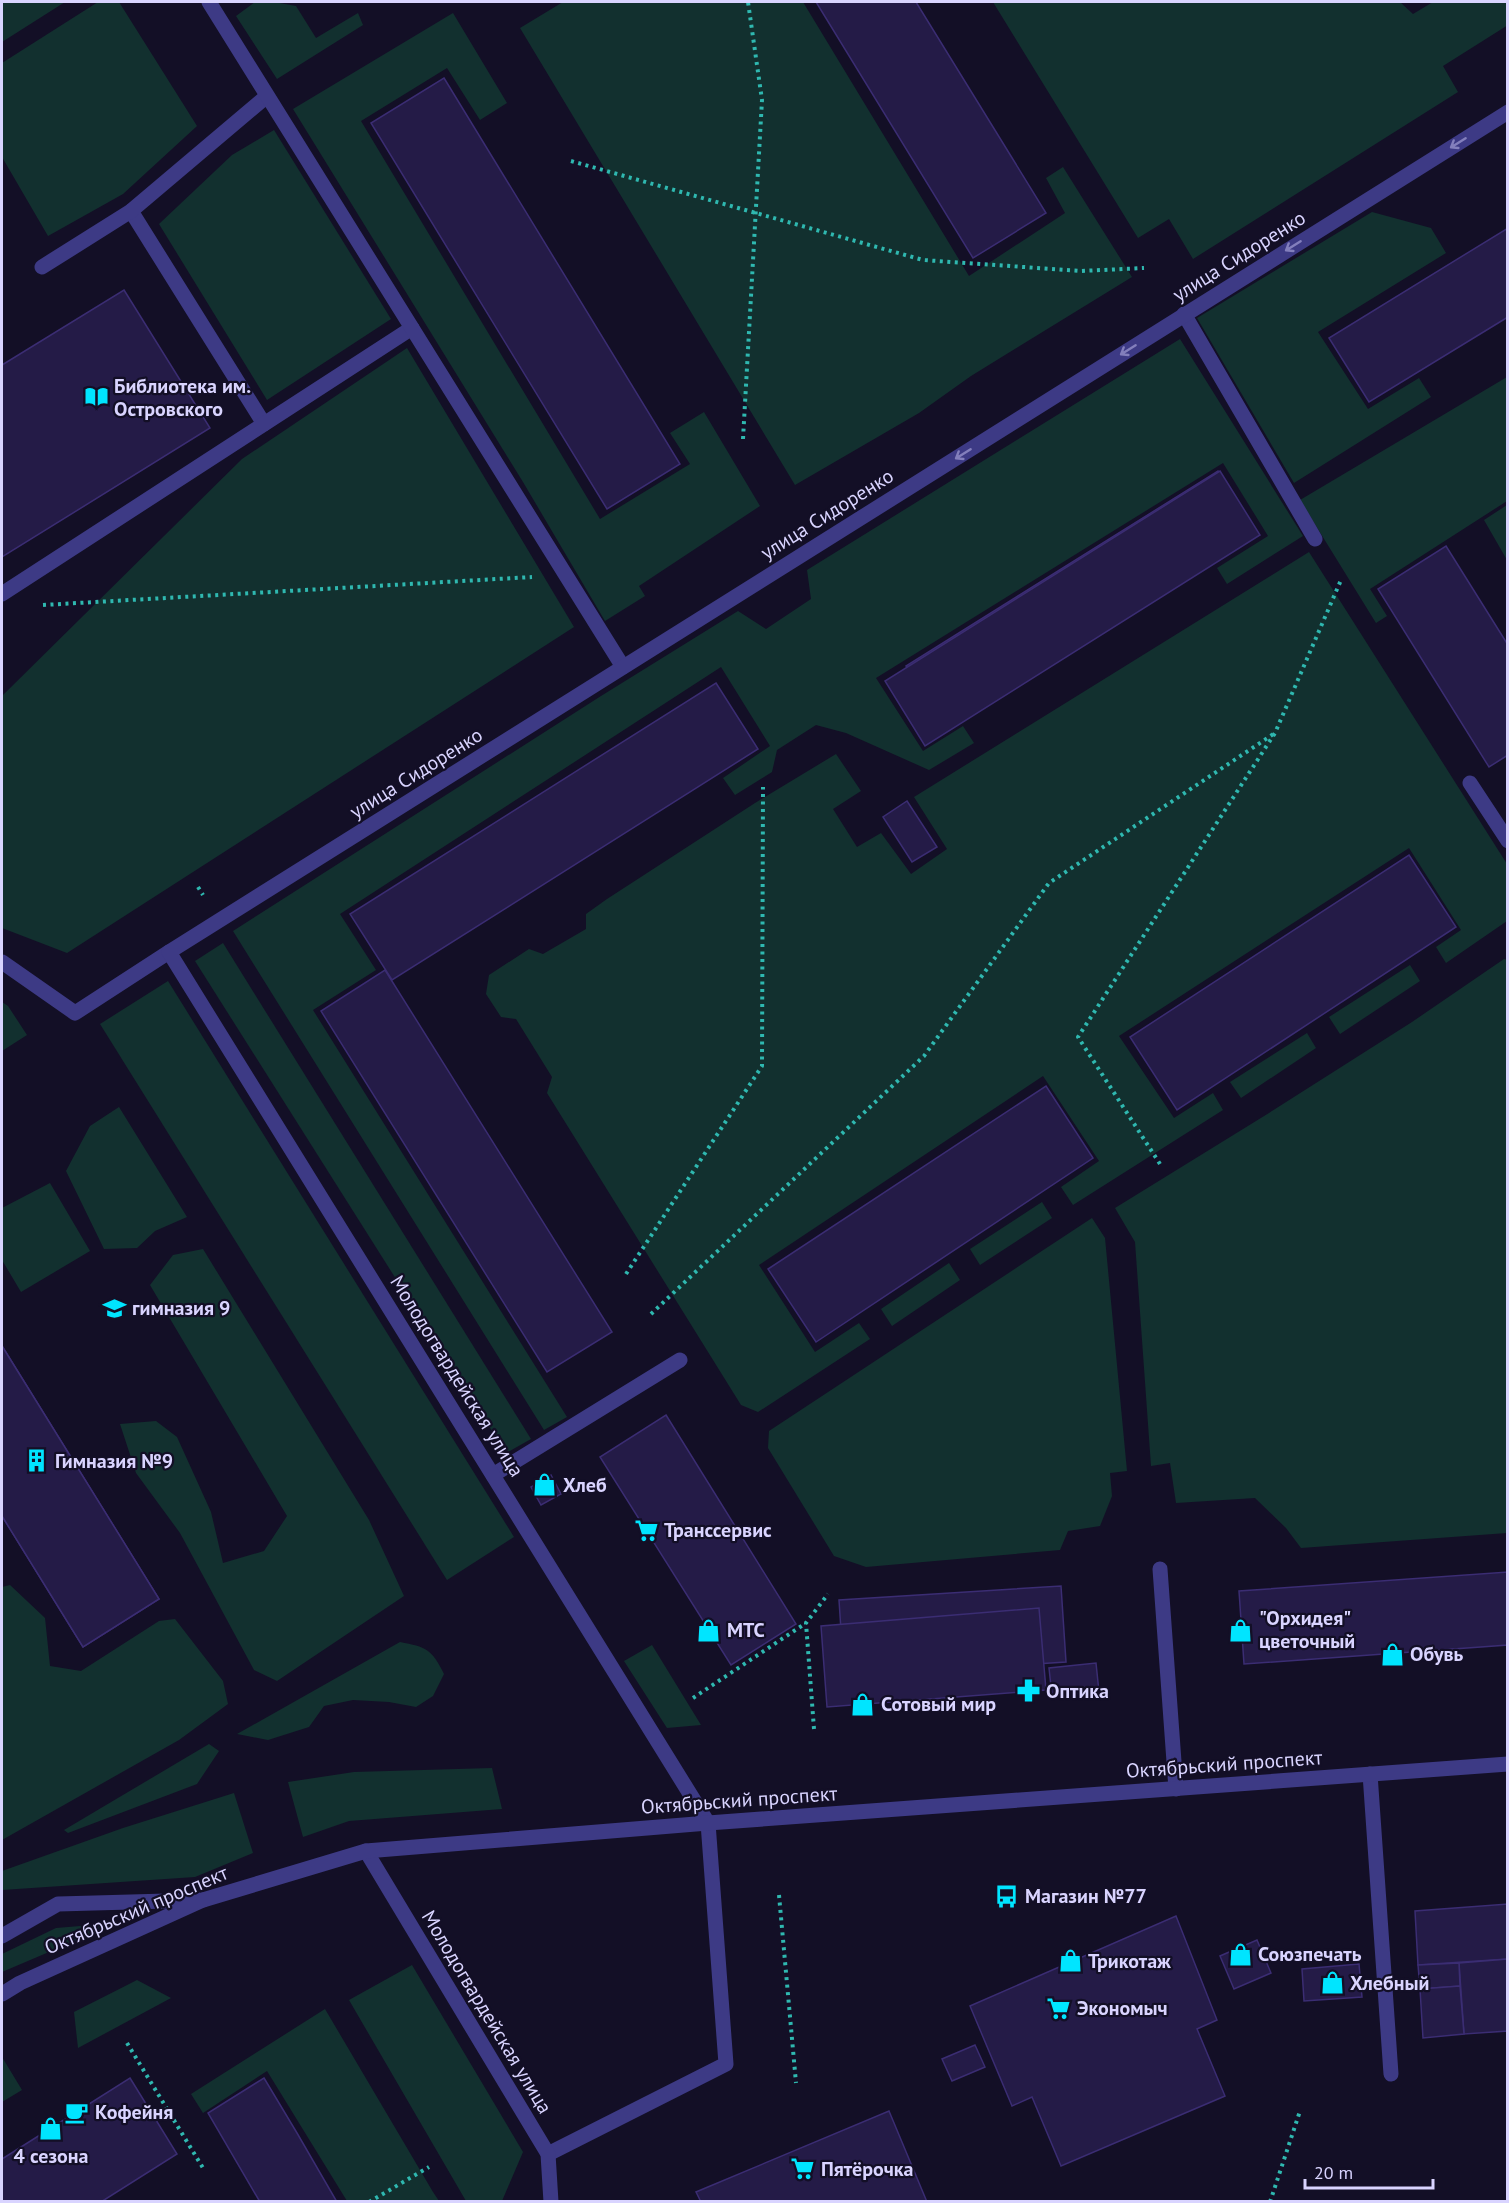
<svg xmlns="http://www.w3.org/2000/svg" width="1509" height="2203" font-family="'PT Sans',sans-serif">
	<style>
		.green { fill: #12302f }
		.building { fill: #241b47; stroke: #3b2d73; stroke-width: 1.5 }
		.lines { fill: none; stroke-linecap: round; stroke-linejoin: round }
		.path { stroke: #2fb8b0; stroke-width: 4; stroke-dasharray: 3 4.5; stroke-linecap: butt }
		.service { stroke: #3d3a85; stroke-width: 15 }
		.minor { stroke: #3d3a85; stroke-width: 15 }
		.tertiary { stroke: #3d3a85; stroke-width: 15 }
		.oneway { stroke: #837fbc }
		.labels { text-anchor: middle; stroke-width: 4.5; stroke-linejoin: round; paint-order: stroke }
		.street-label { font-size: 20px; fill: #d9d4ff; stroke: #130f26 }
		.poi-label { font-size: 20px; font-weight: bold; fill: #d9d4ff; stroke: #130f26; text-anchor: start }
	</style>
	<rect width="100%" height="100%" fill="#130f26"/>
	<g class="green">
		<polygon points="2,2 65,2 2,42"/>
		<polygon points="98,2 119,2 197,126 123,194 48,236 2,157 2,63"/>
		<polygon points="255,2 274,2 296,6 316,38 358,13 363,25 277,79 236,16"/>
		<polygon points="563,2 803,2 969,276 1065,213 1046,178 1063,167 1132,277 971,376 919,413 795,485 520,28"/>
		<polygon points="993,2 1400,2 1413,14 1433,2 1507,2 1508,25 1443,66 1458,92 1193,259 1169,219 1138,238"/>
		<polygon points="453,13 507,103 480,120 447,68 361,121 600,519 690,464 670,433 704,412 760,506 639,586 645,596 605,621 523,482 293,109"/>
		<polygon points="274,130 391,319 267,400 159,224 232,155"/>
		<polygon points="1372,212 1431,228 1446,253 1318,332 1368,409 1419,378 1431,397 1294,483 1197,318"/>
		<polygon points="1180,339 1303,536 1227,584 1217,568 1268,536 1223,463 876,678 923,751 963,726 974,743 929,770 846,733 816,725 777,750 772,772 735,795 723,778 770,746 721,667 340,914 376,970 313,1010 567,1417 544,1430 233,931 601,696 738,611 766,629 811,599 807,570"/>
		<polygon points="407,348 574,627 67,953 2,928 2,696 242,459"/>
		<polygon points="1507,377 1507,501 1370,589 1387,616 1376,623 1300,500"/>
		<polygon points="1507,505 1507,560 1484,520"/>
		<polygon points="1309,552 1507,864 1507,921 1446,963 1436,947 1461,930 1409,848 1119,1036 1174,1118 1213,1093 1223,1110 1073,1205 1061,1187 1099,1161 1043,1076 759,1265 815,1352 859,1323 870,1339 758,1412 741,1405 547,1093 552,1077 516,1019 501,1017 486,994 489,975 529,949 543,954 586,929 586,914 607,899 755,803 836,754 861,791 833,809 857,847 881,833 911,874 947,849 914,797"/>
		<polygon points="223,943 531,1439 506,1453 195,961"/>
		<polygon points="1504,959 1508,960 1507,1533 1301,1548 1286,1528 1255,1498 1176,1503 1170,1463 1151,1466 1135,1242 1115,1208 1269,1113 1412,1022"/>
		<polygon points="1410,965 1420,981 1340,1034 1329,1017"/>
		<polygon points="168,981 514,1537 447,1580 100,1024"/>
		<polygon points="2,1002 8,1006 27,1035 2,1051"/>
		<polygon points="1307,1033 1316,1048 1241,1098 1230,1082"/>
		<polygon points="119,1107 187,1217 155,1231 137,1248 104,1249 66,1171 90,1126"/>
		<polygon points="50,1183 90,1251 21,1292 2,1260 2,1208"/>
		<polygon points="1042,1202 1052,1218 980,1265 970,1249"/>
		<polygon points="1092,1218 1105,1238 1127,1471 1110,1473 1112,1496 1100,1526 1068,1531 1060,1550 866,1567 834,1556 768,1448 769,1431"/>
		<polygon points="203,1249 369,1520 404,1596 277,1681 254,1670 180,1533 136,1473 120,1424 156,1421 177,1437 211,1512 223,1563 264,1551 287,1516 150,1285 173,1255"/>
		<polygon points="949,1263 960,1280 892,1326 881,1309"/>
		<polygon points="10,1585 45,1618 50,1666 81,1671 159,1621 175,1619 223,1681 228,1704 179,1740 2,1840 2,1587"/>
		<path d="M400 1642C426 1647 432 1649 444 1674L433 1696 416 1707 389 1702 353 1700 324 1706 309 1727 268 1740 237 1734Z"/>
		<polygon points="652,1645 701,1725 667,1728 624,1661"/>
		<polygon points="209,1744 219,1751 197,1784 68,1833 64,1830"/>
		<polygon points="492,1768 502,1809 349,1821 303,1837 288,1782 354,1772"/>
		<polygon points="234,1793 253,1853 195,1877 2,1890 2,1871 123,1828"/>
		<polygon points="117,1923 2,1972 2,1954 56,1928"/>
		<polygon points="412,1965 523,2152 502,2201 466,2201 349,2000"/>
		<polygon points="137,1980 171,1998 78,2048 74,2012"/>
		<polygon points="325,2009 433,2192 439,2201 347,2201 267,2071 203,2113 191,2094"/>
		<polygon points="2,2057 22,2090 2,2102"/>
	</g>
	<g class="building">
		<polygon points="816,2 916,2 1046,213 973,258"/>
		<polygon points="444,78 680,464 607,509 371,123"/>
		<polygon points="1508,228 1508,317 1369,402 1329,338"/>
		<polygon points="124,290 210,428 2,557 2,365"/>
		<polygon points="1218,471 1255,530 944,725 906,666"/>
		<polygon points="1220,471 1260,535 925,746 885,681"/>
		<polygon points="1446,546 1508,645 1508,755 1489,767 1378,589"/>
		<polygon points="716,683 758,749 392,980 350,914"/>
		<polygon points="907,801 937,847 912,862 883,817"/>
		<polygon points="1409,855 1456,927 1177,1110 1130,1037"/>
		<polygon points="385,970 612,1332 547,1372 321,1011"/>
		<polygon points="1046,1086 1093,1158 816,1342 768,1269"/>
		<polygon points="2,1346 159,1599 83,1647 2,1516"/>
		<polygon points="2,1346 159,1599 83,1647 2,1516"/>
		<polygon points="666,1415 796,1624 731,1665 600,1457"/>
		<polygon points="551,1475 561,1494 541,1505 531,1487"/>
		<polygon points="1508,1572 1508,1645 1244,1664 1239,1591"/>
		<polygon points="1061,1586 1066,1662 844,1676 839,1600"/>
		<polygon points="1039,1608 1046,1690 827,1707 821,1626"/>
		<polygon points="1096,1663 1099,1692 1052,1696 1049,1668"/>
		<polygon points="1508,1904 1508,1959 1418,1965 1415,1911"/>
		<polygon points="1176,1916 1217,2020 1197,2029 1225,2096 1061,2166 1032,2097 1012,2106 970,2006"/>
		<polygon points="1257,1940 1271,1973 1234,1989 1220,1956"/>
		<polygon points="1508,1959 1508,2031 1464,2034 1459,1963"/>
		<polygon points="1459,1963 1460,1986 1420,1989 1418,1965"/>
		<polygon points="1359,1964 1362,1997 1304,2001 1302,1969"/>
		<polygon points="1460,1986 1464,2034 1423,2038 1420,1989"/>
		<polygon points="975,2045 985,2067 952,2081 942,2059"/>
		<polygon points="130,2078 177,2154 101,2202 2,2202 2,2159"/>
		<polygon points="264,2078 297,2133 337,2202 260,2202 208,2113"/>
		<polygon points="889,2111 927,2202 701,2202 696,2192"/>
	</g>
	<g class="lines">
		<g class="path">
			<polyline points="571,161 923,260 1081,271 1144,268"/>
			<polyline points="743,439 762,100 748,2"/>
			<polyline points="43,605 532,577"/>
			<polyline points="198,887 203,895"/>
			<polyline points="1160,1164 1078,1037 1275,733 1341,580"/>
			<polyline points="626,1274 762,1066 763,787"/>
			<polyline points="651,1314 924,1056 1049,883 1275,733"/>
			<polyline points="693,1698 806,1623"/>
			<polyline points="814,1729 806,1623 828,1594"/>
			<polyline points="779,1895 796,2083"/>
			<polyline points="127,2043 203,2168"/>
			<polyline points="369,2202 429,2167"/>
			<polyline points="1270,2202 1300,2111"/>
		</g>
		<g class="service">
			<polyline points="131,211 264,424"/>
			<polyline points="42,267 131,211 267,96"/>
			<polyline points="1184,314 1315,539"/>
			<polyline points="2,594 412,328"/>
			<polyline points="1470,783 1508,841"/>
			<polyline points="2,962 75,1013 169,952"/>
			<polyline points="493,1475 680,1360"/>
			<polyline points="1160,1569 1176,1789"/>
			<polyline points="1370,1774 1391,2074"/>
			<polyline points="2,1936 58,1904 203,1900"/>
			<polyline points="548,2154 726,2064 708,1823"/>
		</g>
		<g class="minor">
			<polyline points="209,2 623,667"/>
			<polyline points="708,1823 169,952 1508,112"/>
			<polyline points="366,1851 548,2154 551,2202"/>
		</g>
		<polyline class="tertiary" points="2,1994 20,1983 203,1900 366,1851 708,1823 1508,1764"/>
	</g>
	<defs><path id="oneway-shaft" d="M-6 0H5M1.5-3L5.5 0L1.5 3" fill="none" stroke-width="1.6" stroke-linecap="round" stroke-linejoin="round" transform="scale(1.5)"/></defs>
	<g class="oneway">
		<use href="#oneway-shaft" transform="translate(1458 143) rotate(148)"/>
		<use href="#oneway-shaft" transform="translate(1293 246) rotate(148)"/>
		<use href="#oneway-shaft" transform="translate(1128 350) rotate(148)"/>
		<use href="#oneway-shaft" transform="translate(963 454) rotate(148)"/>
	</g>
	<defs>
		<symbol id="library-bare" viewBox="-9 -9 18 18"><path d="M-6-4Q-3-5.5-.7-3.5V5Q-3 3-6 4ZM6-4Q3-5.5 .7-3.5V5Q3 3 6 4Z" fill="#00e5ff" stroke="#130f26" stroke-width="2.5" paint-order="stroke"/></symbol>
		<symbol id="school-bare" viewBox="-9 -9 18 18"><path d="M0-5L7-2L0 1L-7-2ZM-4 1L0 2.5L4 1V4Q0 6-4 4Z" fill="#00e5ff" stroke="#130f26" stroke-width="2.5" paint-order="stroke"/></symbol>
		<symbol id="building-bare" viewBox="-9 -9 18 18"><path d="M-4-6H4V6H1V3H-1V6H-4ZM-2.5-4.3h1.7v1.8h-1.7ZM.8-4.3h1.7v1.8H.8ZM-2.5-1h1.7V.8h-1.7ZM.8-1h1.7V.8H.8Z" fill="#00e5ff" stroke="#130f26" stroke-width="2.5" paint-order="stroke"/></symbol>
		<symbol id="shop-bare" viewBox="-9 -9 18 18"><path d="M-5-2.5h2.3a2.7 3.5 0 0 1 5.4 0H5L5.5 6h-11ZM-1.5-2.5h3a1.5 2.3 0 0 0-3 0Z" fill="#00e5ff" stroke="#130f26" stroke-width="2.5" paint-order="stroke"/></symbol>
		<symbol id="supermarket-bare" viewBox="-9 -9 18 18"><path d="M-6-5.5h2.5l.6 2H6L4.5 2H-2.5L-4.4-4H-6ZM-1.5 3.2a1.3 1.3 0 1 0 .1 0ZM3 3.2a1.3 1.3 0 1 0 .1 0Z" fill="#00e5ff" stroke="#130f26" stroke-width="2.5" paint-order="stroke"/></symbol>
		<symbol id="pharmacy-bare" viewBox="-9 -9 18 18"><path d="M-2-6h4v4h4v4h-4v4h-4v-4h-4v-4h4Z" fill="#00e5ff" stroke="#130f26" stroke-width="2.5" paint-order="stroke"/></symbol>
		<symbol id="bus-bare" viewBox="-9 -9 18 18"><path d="M-5-6H5V4H4V6H2V4H-2V6H-4V4H-5ZM-3.5-4V0h7V-4ZM-3.5 1.2v1.5H-2V1.2ZM2 1.2v1.5H3.5V1.2Z" fill="#00e5ff" stroke="#130f26" stroke-width="2.5" paint-order="stroke"/></symbol>
		<symbol id="cafe-bare" viewBox="-9 -9 18 18"><path d="M-5.5-4.5H6V0H3Q3 3.5 0 3.5H-2.5Q-5.5 3.5-5.5 0ZM3-3.2v2h1.7v-2ZM-6 4.5H4V6H-6Z" fill="#00e5ff" stroke="#130f26" stroke-width="2.5" paint-order="stroke"/></symbol>
	</defs>
	<g fill-rule="evenodd">
		<use href="#library-bare" x="80" y="380" width="33" height="33"/>
		<use href="#school-bare" x="98" y="1292" width="33" height="33"/>
		<use href="#building-bare" x="20" y="1444" width="33" height="33"/>
		<use href="#shop-bare" x="528" y="1468" width="33" height="33"/>
		<use href="#supermarket-bare" x="630" y="1514" width="33" height="33"/>
		<use href="#shop-bare" x="692" y="1614" width="33" height="33"/>
		<use href="#shop-bare" x="1224" y="1614" width="33" height="33"/>
		<use href="#shop-bare" x="1376" y="1638" width="33" height="33"/>
		<use href="#pharmacy-bare" x="1012" y="1674" width="33" height="33"/>
		<use href="#shop-bare" x="846" y="1688" width="33" height="33"/>
		<use href="#bus-bare" x="990" y="1880" width="33" height="33"/>
		<use href="#shop-bare" x="1224" y="1938" width="33" height="33"/>
		<use href="#shop-bare" x="1054" y="1944" width="33" height="33"/>
		<use href="#shop-bare" x="1316" y="1966" width="33" height="33"/>
		<use href="#supermarket-bare" x="1042" y="1992" width="33" height="33"/>
		<use href="#cafe-bare" x="60" y="2096" width="33" height="33"/>
		<use href="#shop-bare" x="34" y="2112" width="33" height="33"/>
		<use href="#supermarket-bare" x="786" y="2152" width="33" height="33"/>
	</g>
	<g class="labels">
		<g class="street-label">
			<text transform="translate(1239 256) rotate(-32)" y="7">улица Сидоренко</text>
			<text transform="translate(827 514) rotate(-32)" y="7">улица Сидоренко</text>
			<text transform="translate(416 773) rotate(-32)" y="7">улица Сидоренко</text>
			<text transform="translate(457 1376) rotate(58)" y="7">Молодогвардейская улица</text>
			<text transform="translate(1224 1764) rotate(-4)" y="7">Октябрьский проспект</text>
			<text transform="translate(739 1800) rotate(-4)" y="7">Октябрьский проспект</text>
			<text transform="translate(136 1910) rotate(-23)" y="7">Октябрьский проспект</text>
			<text transform="translate(487 2012) rotate(59)" y="7">Молодогвардейская улица</text>
		</g>
		<g class="poi-label">
			<text x="114" y="393">Библиотека им.<tspan x="114" dy="23">Островского</tspan></text>
			<text x="132" y="1315">гимназия 9</text>
			<text x="55" y="1468">Гимназия №9</text>
			<text x="563" y="1492">Хлеб</text>
			<text x="664" y="1537">Транссервис</text>
			<text x="1259" y="1625">"Орхидея"<tspan x="1259" dy="23">цветочный</tspan></text>
			<text x="727" y="1637">МТС</text>
			<text x="1410" y="1661">Обувь</text>
			<text x="1046" y="1698">Оптика</text>
			<text x="881" y="1711">Сотовый мир</text>
			<text x="1025" y="1903">Магазин №77</text>
			<text x="1258" y="1961">Союзпечать</text>
			<text x="1088" y="1968">Трикотаж</text>
			<text x="1350" y="1990">Хлебный</text>
			<text x="1077" y="2015">Экономыч</text>
			<text x="95" y="2119">Кофейня</text>
			<text x="51" y="2163" text-anchor="middle">4 сезона</text>
			<text x="821" y="2176">Пятёрочка</text>
		</g>
	</g>
	<rect width="1509" height="2203" fill="none" stroke="#d9d4ff" stroke-width="6"/>
	<path d="M1305 2179v9h128v-9" fill="none" stroke="#d9d4ff" stroke-width="3"/>
	<text x="1314" y="2179" font-size="18" fill="#d9d4ff" stroke="#130f26" stroke-width="4.5" paint-order="stroke">20 m</text>
</svg>
